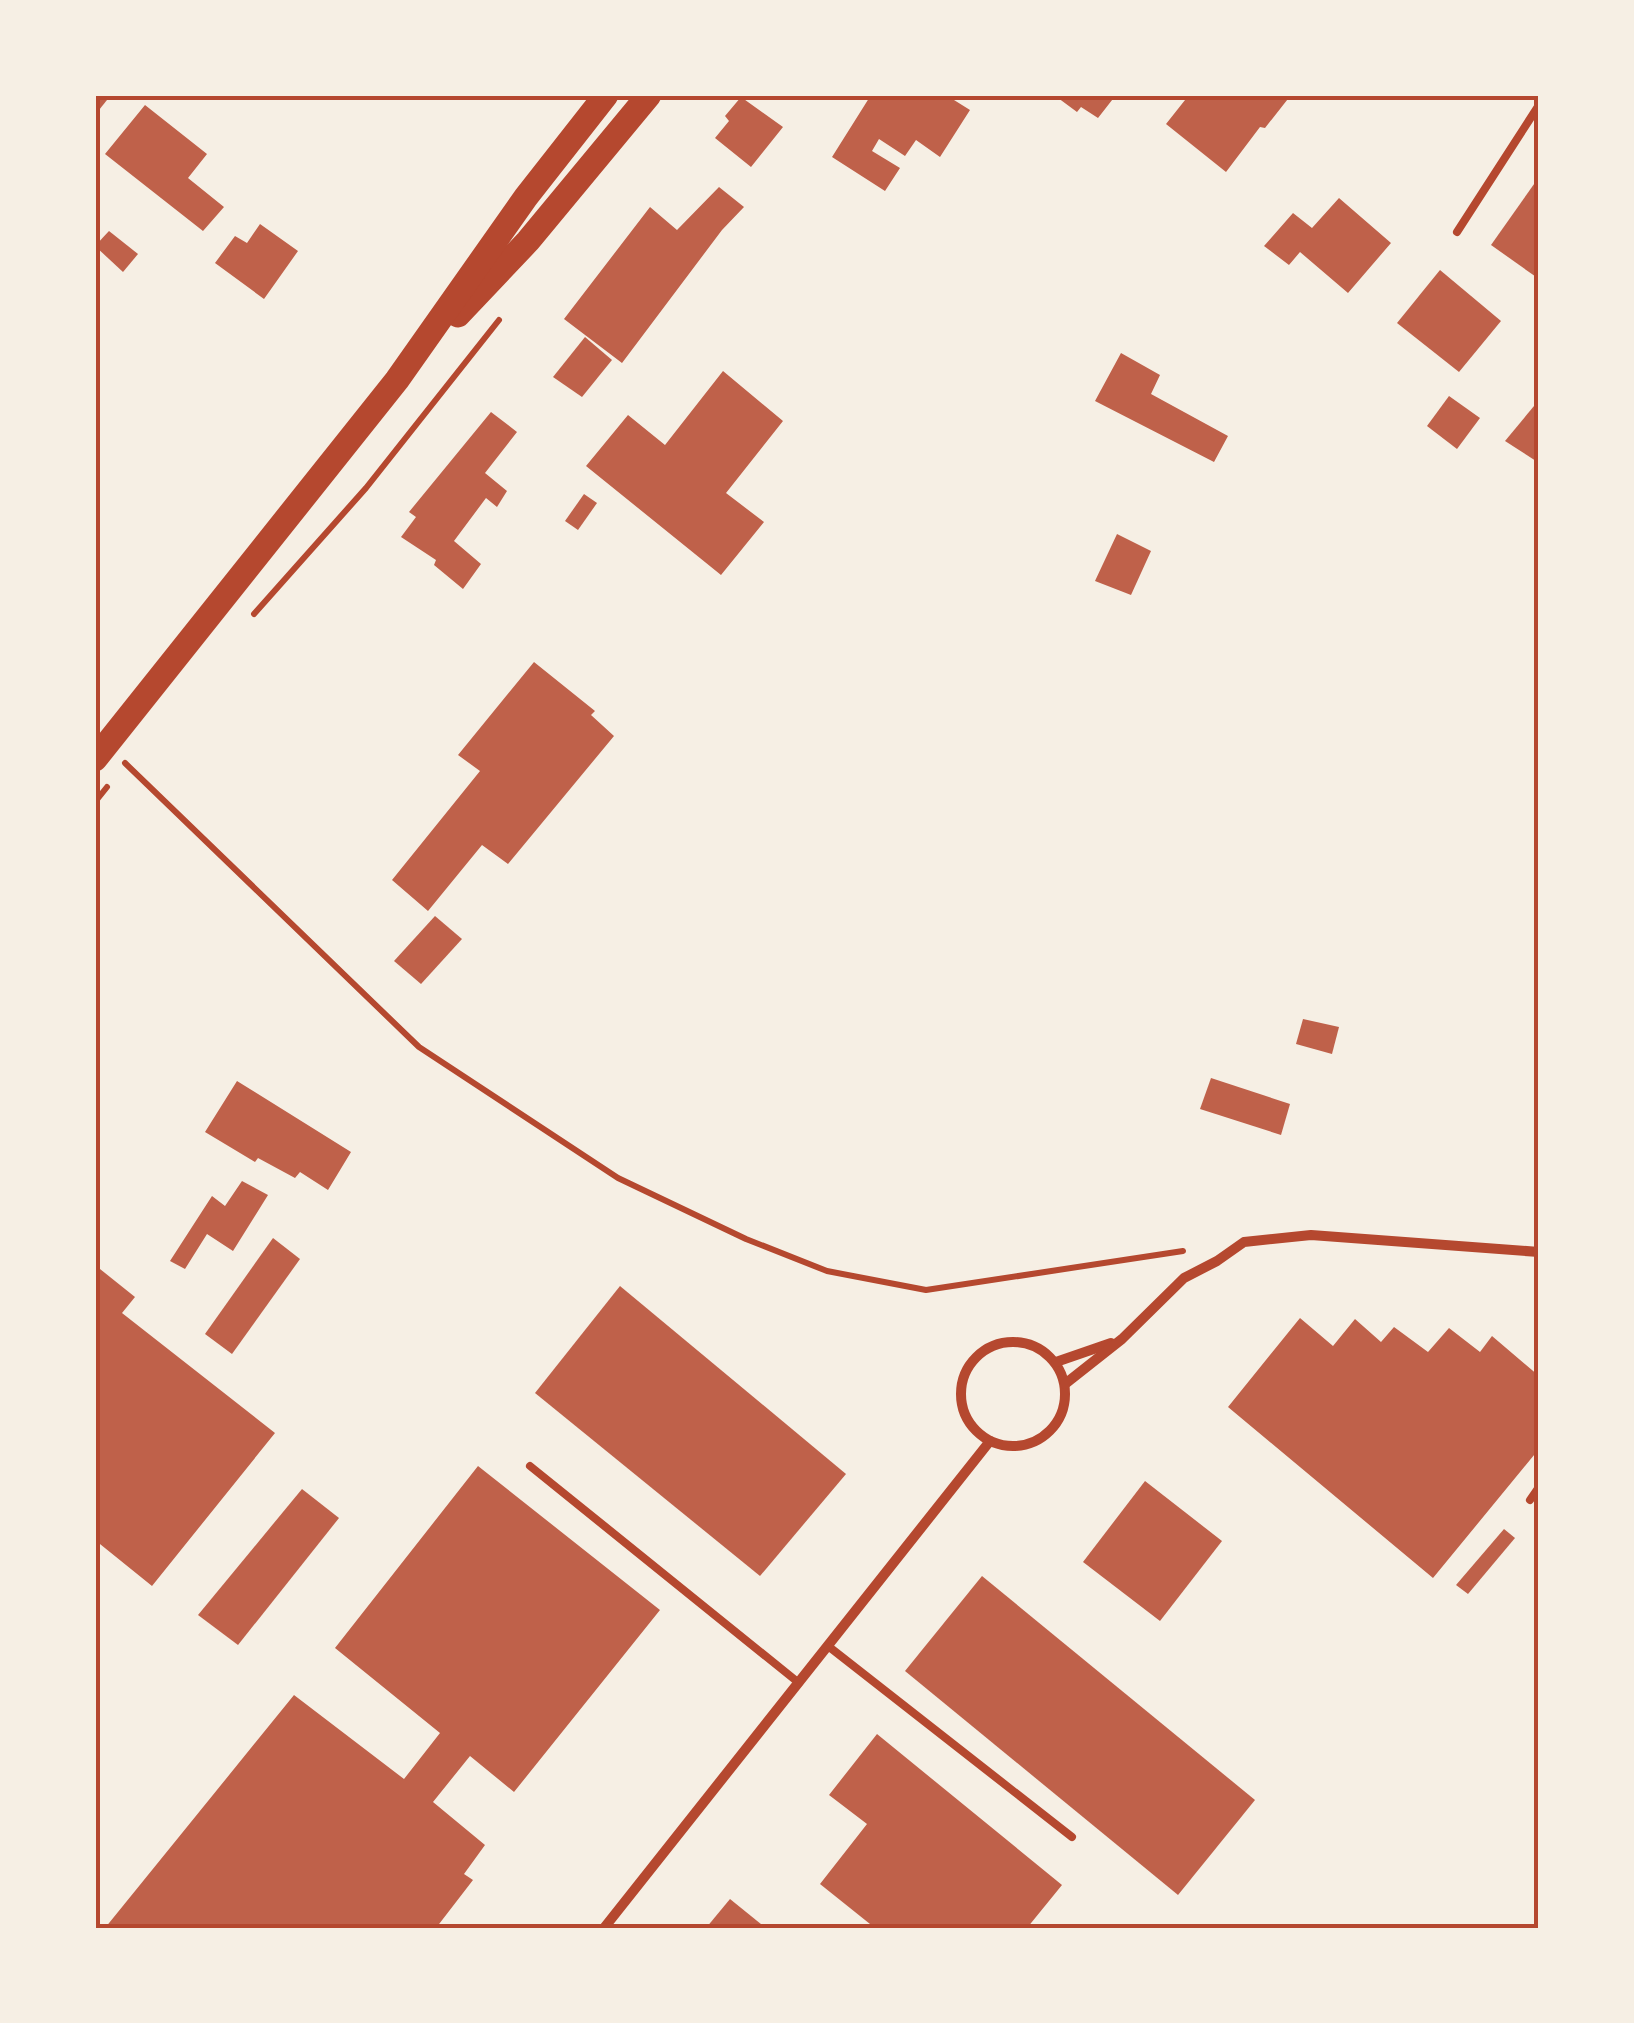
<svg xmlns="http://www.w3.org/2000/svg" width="1634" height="2023" font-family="'Sofia Sans Condensed',sans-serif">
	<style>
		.building { fill: #bf614a }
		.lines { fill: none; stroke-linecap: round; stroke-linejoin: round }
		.path { stroke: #b5482f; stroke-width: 6 }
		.service { stroke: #b5482f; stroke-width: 8 }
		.minor { stroke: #b5482f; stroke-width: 10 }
		.primary { stroke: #b5482f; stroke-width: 25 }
		.neatline { fill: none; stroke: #b5482f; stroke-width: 4 }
	</style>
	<rect width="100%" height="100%" fill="#f6efe4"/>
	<g class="building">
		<polygon points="95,95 111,95 95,115"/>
		<polygon points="871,95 946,95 970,110 940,157 916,140 905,156 879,139 872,151 900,168 885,191 832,157"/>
		<polygon points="1054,95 1116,95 1098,118 1081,107 1077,112"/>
		<polygon points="1189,95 1194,100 1198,95 1291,95 1265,128 1260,127 1226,172 1166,124"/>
		<polygon points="741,97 783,127 751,167 715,138 729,121 725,116"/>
		<polygon points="145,105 207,154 188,178 224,207 203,231 105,154"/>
		<polygon points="1539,177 1539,279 1491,245"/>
		<polygon points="719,187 744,207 722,230 622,363 564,319 650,207 677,230"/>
		<polygon points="1339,198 1391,243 1348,293 1300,252 1289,265 1264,246 1293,213 1312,228"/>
		<polygon points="260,224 298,251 264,299 215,263 235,236 247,243"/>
		<polygon points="109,231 138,254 123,272 95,246"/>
		<polygon points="1440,270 1501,321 1459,372 1397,323"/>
		<polygon points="585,337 612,360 582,397 553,377"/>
		<polygon points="1121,353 1160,375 1151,394 1228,436 1214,462 1095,401"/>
		<polygon points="723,371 783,421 726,493 764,522 721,575 586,466 628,415 665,445"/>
		<polygon points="1449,396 1480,418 1457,449 1427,426"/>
		<polygon points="1539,400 1539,463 1505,441"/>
		<polygon points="491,412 517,432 485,473 507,491 497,507 486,498 454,541 481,564 463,589 434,565 436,560 401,537 416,517 409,512"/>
		<polygon points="584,494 597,503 578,530 565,521"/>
		<polygon points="1117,534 1151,551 1131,595 1095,581"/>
		<polygon points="534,662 595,711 591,715 614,736 508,864 482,845 428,911 392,880 480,771 458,755"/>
		<polygon points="435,916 462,939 421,984 394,961"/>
		<polygon points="1303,1019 1339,1027 1332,1054 1296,1044"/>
		<polygon points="1211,1078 1290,1104 1281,1135 1200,1109"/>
		<polygon points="237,1081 351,1152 328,1190 300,1172 295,1178 258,1158 255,1162 205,1132"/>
		<polygon points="242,1181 268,1195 233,1251 207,1234 185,1269 170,1261 212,1196 225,1206"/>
		<polygon points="273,1238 300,1259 232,1354 205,1334"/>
		<polygon points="95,1265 135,1297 122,1313 275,1433 152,1586 95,1540"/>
		<polygon points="620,1286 846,1474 760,1576 535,1393"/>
		<polygon points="1300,1318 1333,1346 1355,1319 1381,1342 1394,1327 1428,1352 1449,1328 1480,1352 1492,1336 1539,1376 1539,1449 1433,1578 1228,1407"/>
		<polygon points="478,1466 660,1610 514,1792 470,1756 433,1802 485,1845 464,1874 473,1880 436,1928 105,1928 294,1695 404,1779 440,1733 335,1648"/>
		<polygon points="1145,1481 1222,1541 1160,1621 1083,1562"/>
		<polygon points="302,1489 339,1518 238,1645 198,1615"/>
		<polygon points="1504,1529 1515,1538 1468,1594 1456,1585"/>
		<polygon points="982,1576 1255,1800 1178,1895 905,1671"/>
		<polygon points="877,1734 1062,1885 1027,1928 875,1928 820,1884 867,1824 829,1795"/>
		<polygon points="730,1899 766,1928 706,1928"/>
	</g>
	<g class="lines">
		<g class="path">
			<polyline points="254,614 366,488 499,320"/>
			<polyline points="125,763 419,1047 618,1178 746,1239 827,1271 926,1290 1183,1251"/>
			<polyline points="95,802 107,787"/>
		</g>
		<g class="service">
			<polyline points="1457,232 1539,105"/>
			<polyline points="530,1466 799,1683"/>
			<polyline points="1530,1500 1539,1487"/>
			<polyline points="828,1646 1072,1837"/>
		</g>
		<g class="minor">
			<circle cx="1013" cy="1394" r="52"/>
			<polyline points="1056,1362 1111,1343"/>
			<polyline points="1065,1384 1122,1339 1184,1278 1217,1261 1244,1242 1311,1235 1539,1252"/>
			<polyline points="604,1928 990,1441"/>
		</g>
		<g class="primary">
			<polyline points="458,315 528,241 649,95"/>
			<polyline points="95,759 397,380 526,197 606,95"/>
		</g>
	</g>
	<rect width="1634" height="2023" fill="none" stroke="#f6efe4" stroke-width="195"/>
	<rect x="98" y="98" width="1438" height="1828" class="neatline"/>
</svg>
